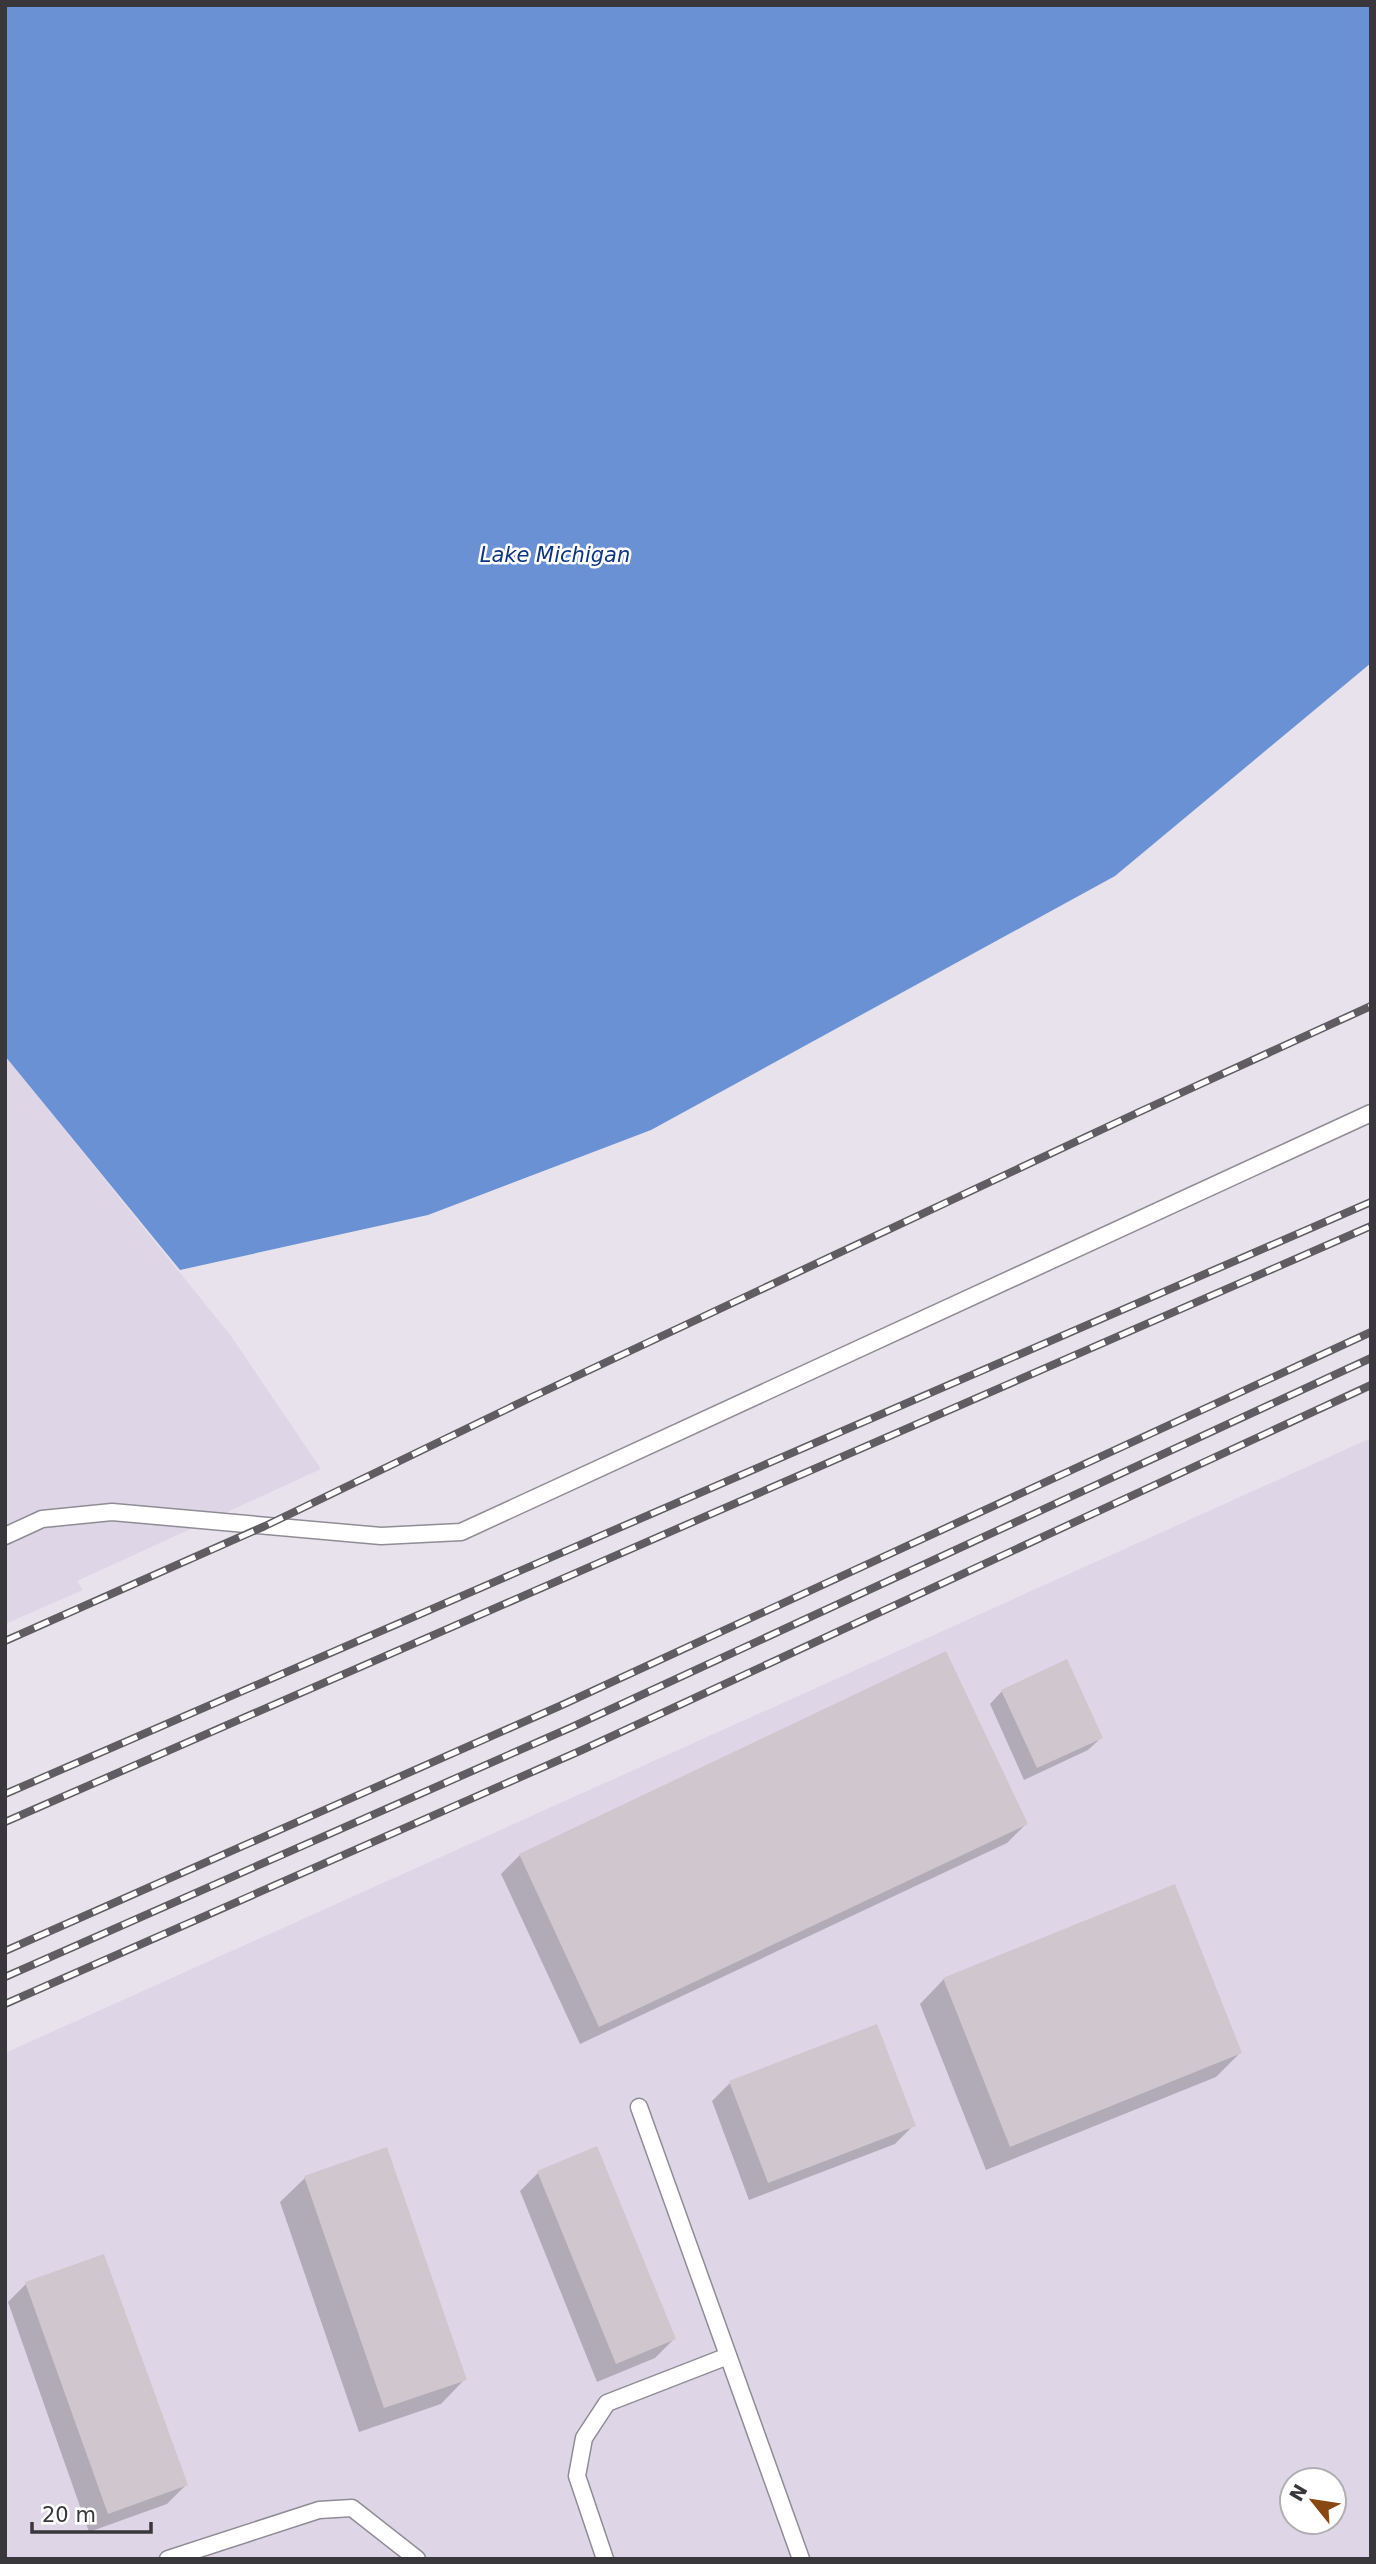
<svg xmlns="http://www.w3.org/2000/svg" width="1376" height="2564" font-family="'DejaVu Sans',sans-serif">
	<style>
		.built { fill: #ded6e7; fill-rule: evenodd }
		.water { fill: #6b91d5 }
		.shadow { fill: #0003 }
		.building { fill: #cfc6ce }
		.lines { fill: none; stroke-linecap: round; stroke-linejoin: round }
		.service-casing { stroke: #908c95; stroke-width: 19 }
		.service { stroke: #fff; stroke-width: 16 }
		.rail-casing { stroke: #5f5c62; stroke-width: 8 }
		.rail { stroke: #fff; stroke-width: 5; stroke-dasharray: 16; stroke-linecap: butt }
		.labels { text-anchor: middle; stroke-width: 5; stroke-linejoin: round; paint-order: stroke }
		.water-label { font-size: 21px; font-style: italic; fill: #0c3584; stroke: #fff }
	</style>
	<rect width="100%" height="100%" fill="#e7e2ec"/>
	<g class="built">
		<polygon points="5,1056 231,1336 321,1469 77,1581 83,1590 5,1624"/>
		<path d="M1371 1438V2559H5V2053ZM1292 2480H1334V2522H1292Z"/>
	</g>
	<polygon class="water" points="5,5 1371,5 1371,663 1115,876 651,1130 428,1215 180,1270 5,1056"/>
	<g class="shadow">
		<polygon points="1002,1691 1101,1738 1088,1750 1024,1780 990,1704"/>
		<polygon points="1026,1824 1007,1843 580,2044 501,1874 520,1855"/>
		<polygon points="944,1979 1240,2053 1216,2077 986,2170 920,2004"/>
		<polygon points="730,2083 914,2125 895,2144 749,2200 712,2101"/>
		<polygon points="538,2173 674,2339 655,2358 597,2382 520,2191"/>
		<polygon points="305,2178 465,2379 441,2404 359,2432 280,2202"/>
		<polygon points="26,2284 186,2485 167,2504 89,2532 8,2302"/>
	</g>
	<g class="building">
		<polygon points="946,1651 1028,1824 599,2027 519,1854"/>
		<polygon points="1067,1659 1103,1738 1037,1768 1001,1690"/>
		<polygon points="1175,1884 1242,2053 1010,2147 943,1978"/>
		<polygon points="877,2024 916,2126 768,2183 729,2081"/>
		<polygon points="597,2146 676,2339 616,2364 537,2171"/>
		<polygon points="387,2147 467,2380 384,2408 304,2176"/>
		<polygon points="104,2254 188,2485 108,2514 25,2282"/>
	</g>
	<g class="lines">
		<defs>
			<g id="service">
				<polyline points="5,1536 42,1519 112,1512 381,1536 461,1532 1371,1113"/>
				<polyline points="639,2107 801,2559"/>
				<polyline points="168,2559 319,2510 352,2508 417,2559"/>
				<polyline points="605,2559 577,2476 584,2438 607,2403 728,2356"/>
			</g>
		</defs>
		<use href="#service" class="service-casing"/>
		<use href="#service" class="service"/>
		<defs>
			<g id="rail">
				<polyline points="5,1641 265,1526 534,1396 1137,1113 1371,1006"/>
				<polyline points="5,1794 1371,1202"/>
				<polyline points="5,1822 1371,1226"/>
				<polyline points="5,1951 562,1705 1371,1332"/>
				<polyline points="5,1977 572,1727 1371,1358"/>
				<polyline points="5,2004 582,1750 1371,1385"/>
			</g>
		</defs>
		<use href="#rail" class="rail-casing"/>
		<use href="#rail" class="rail"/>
	</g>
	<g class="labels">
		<g class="water-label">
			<text x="555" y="562">Lake Michigan</text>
		</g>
	</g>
	<rect width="1376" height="2564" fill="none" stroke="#39373b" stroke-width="14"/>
	<g transform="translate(1313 2501) rotate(300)"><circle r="33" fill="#ffffff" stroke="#b0afb1" stroke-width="2"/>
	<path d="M0-5L12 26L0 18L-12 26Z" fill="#884713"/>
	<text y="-10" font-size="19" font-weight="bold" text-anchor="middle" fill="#39373b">N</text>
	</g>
	<path d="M32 2522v10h119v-10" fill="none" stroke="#39373b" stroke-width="3.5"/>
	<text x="42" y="2522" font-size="21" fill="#39373b" stroke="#ffffff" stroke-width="5" paint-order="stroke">20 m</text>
</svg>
